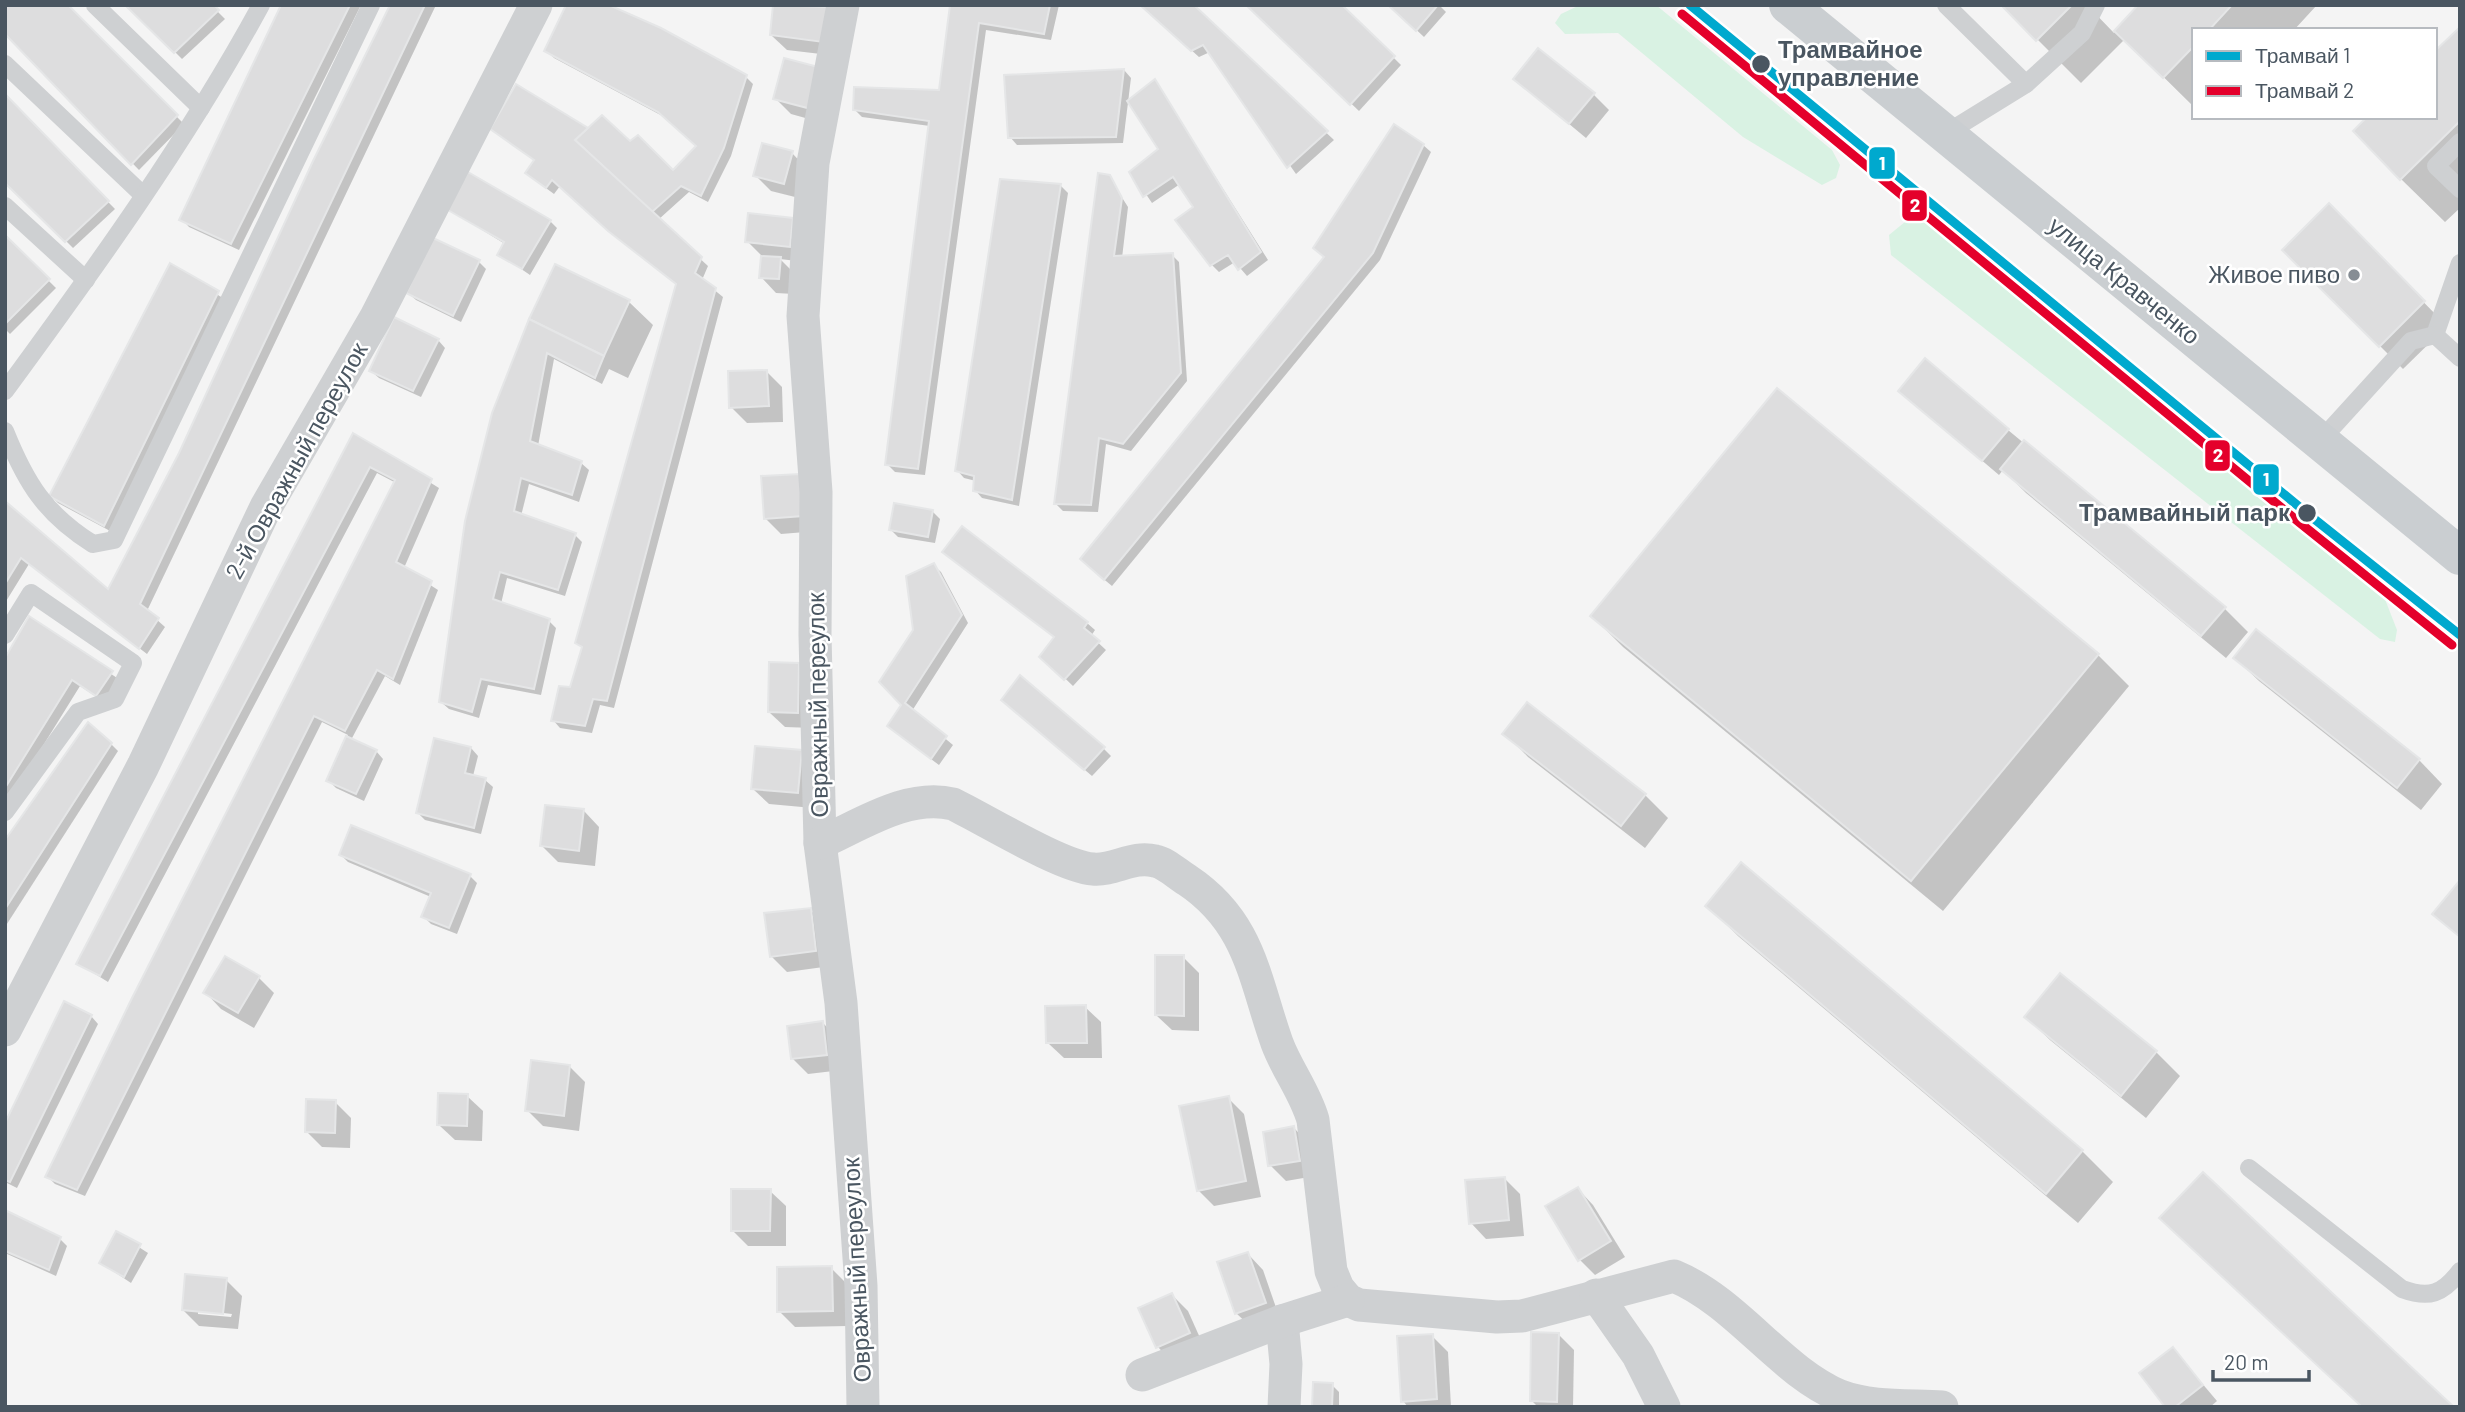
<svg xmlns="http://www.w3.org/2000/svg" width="2465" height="1412" font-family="Barlow,sans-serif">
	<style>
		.green { fill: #d9f2e3 }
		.shadow { fill: #0003; fill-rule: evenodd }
		.building { fill: #ddddde; stroke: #e5e6e7; stroke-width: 2 }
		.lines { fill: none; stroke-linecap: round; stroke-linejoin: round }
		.service { stroke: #ced0d2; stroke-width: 18 }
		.minor { stroke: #ced0d2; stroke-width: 33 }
		.primary { stroke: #caced1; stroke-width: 38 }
		.tram-1-casing { stroke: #fff; stroke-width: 14 }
		.tram-2-casing { stroke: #fff; stroke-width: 14 }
		.tram-1 { stroke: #00a9ce; stroke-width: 9 }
		.tram-2 { stroke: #e4002b; stroke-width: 9 }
		.stop-dot { fill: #4a5661; stroke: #fff; stroke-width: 2.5 }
		.poi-dot { fill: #868d94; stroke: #fff; stroke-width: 2.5 }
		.labels { text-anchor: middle; stroke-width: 5; stroke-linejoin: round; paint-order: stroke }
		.stop-label { font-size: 24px; font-weight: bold; fill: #4a5661; stroke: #fff; text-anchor: start }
		.poi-label { font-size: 24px; fill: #4a5661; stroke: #fff; text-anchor: end }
		.street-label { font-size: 24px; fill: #4a5661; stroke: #fff }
		.line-badge { stroke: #fff; stroke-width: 2.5 }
		.badge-label { font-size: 19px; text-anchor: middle; font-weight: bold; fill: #fff }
	</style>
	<rect width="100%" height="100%" fill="#f4f4f4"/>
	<g class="green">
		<polygon points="1580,5 1656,5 1832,150 1840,165 1836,178 1822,185 1743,137 1618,33 1565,34 1555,23 1561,14"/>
		<polygon points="1911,217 1926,221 2381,589 2397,630 2395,642 2380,639 1891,255 1889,235"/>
	</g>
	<g class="shadow">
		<polygon points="65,5 184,124 139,170 5,31"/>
		<polygon points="128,5 211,5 225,19 182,59"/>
		<polygon points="283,5 361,5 239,250 189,227 182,219"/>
		<polygon points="392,5 436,5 147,611 165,627 147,654 29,564 5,603 5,503 109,592 181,454"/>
		<polygon points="775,5 826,9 838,56 787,50 771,35"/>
		<polygon points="952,5 1059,5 1051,40 986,30 925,475 895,472 887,464 930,126 862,117 855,110 940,92"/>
		<polygon points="1141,5 1191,5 1334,140 1296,174 1210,52 1199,57"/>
		<polygon points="1248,5 1340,5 1401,65 1359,111"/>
		<polygon points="1390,5 1439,5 1446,12 1424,37"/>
		<polygon points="2003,5 2087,5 2114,33 2141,5 2317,5 2294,30 2194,30 2194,107 2125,39 2081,83"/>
		<polygon points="2460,29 2460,208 2445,222 2401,179 2435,117"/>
		<polygon points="546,50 746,77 753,84 731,156 708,202 689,192 658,220 708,266 702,280 723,297 614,708 600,705 592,733 560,728 553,720 572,689 583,649 577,643 678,285 560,186 554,194 535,180 527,173 535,161 492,129 588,130 630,144 673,172 698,146 668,119 554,58"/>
		<polygon points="785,60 827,124 791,114 775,98"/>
		<polygon points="1124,70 1131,78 1123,143 1017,145 1010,137"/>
		<polygon points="1515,79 1593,94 1609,110 1586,138"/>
		<polygon points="1155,81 1268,260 1247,276 1235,262 1219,272 1212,265 1195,207 1180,184 1152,203 1131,172 1161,149"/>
		<polygon points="5,97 115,209 73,248 5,180"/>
		<polygon points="1423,145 1431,152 1380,260 1112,586 1089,567 1326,258"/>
		<polygon points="792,153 807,169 799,198 771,191 755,175"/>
		<polygon points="1109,177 1128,207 1122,258 1172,255 1179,262 1187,381 1131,451 1106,444 1098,512 1063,511 1056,504"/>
		<polygon points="1060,185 1068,193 1019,506 982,498 975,490 976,481 964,478 957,470"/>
		<polygon points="2329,206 2447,326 2403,369 2284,250"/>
		<polygon points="448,209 550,221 557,228 530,275 499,254 505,244"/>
		<polygon points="792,219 805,262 780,259 796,275 794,294 776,293 761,277 762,256 747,241"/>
		<polygon points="5,238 56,288 10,334 5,329"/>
		<polygon points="479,262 486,269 461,322 416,300 408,293"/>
		<polygon points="171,266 226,300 112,532 58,503 51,496"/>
		<polygon points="556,266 629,302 653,325 628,378 609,369 602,384 554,359 538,446 581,463 589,470 579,502 529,484 521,516 575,535 582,542 565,596 507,578 501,604 549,621 556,628 541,695 488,685 479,718 449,709 441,702"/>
		<polygon points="438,340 445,348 421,397 379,378 371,371"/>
		<polygon points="767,372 782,387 783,422 747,423 731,407"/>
		<polygon points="1900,391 2008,430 2224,608 2248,632 2226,658 2026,493 2003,470 1999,475"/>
		<polygon points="354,435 439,488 404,568 438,590 400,685 385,676 351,740 376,751 383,759 364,801 336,788 328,780 348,735 322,722 85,1196 55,1184 48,1177 396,483 377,473 108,982 79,964"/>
		<polygon points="815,491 818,531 781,534 765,518"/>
		<polygon points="932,511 940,519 935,543 898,537 891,530"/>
		<polygon points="933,565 941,572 968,623 912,711 953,745 939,765 896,733 915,630"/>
		<polygon points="1592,616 2098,655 2129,686 1943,911 1623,647"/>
		<polygon points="30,619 120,680 104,702 80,686 5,807 5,661"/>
		<polygon points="1087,623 1095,630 1091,636 1106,650 1073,686 1042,656"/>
		<polygon points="2235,658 2419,760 2442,784 2421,810 2259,681"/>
		<polygon points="799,664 814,680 813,728 785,727 769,712"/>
		<polygon points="1011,707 1104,749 1111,756 1092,776"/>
		<polygon points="1505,733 1645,795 1668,818 1645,848 1528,757"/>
		<polygon points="111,744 118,751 5,927 5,845"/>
		<polygon points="471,748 478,756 473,776 485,780 493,787 481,834 425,820 418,813"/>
		<polygon points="801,752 813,808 769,804 753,789"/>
		<polygon points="584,811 599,827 595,866 558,862 542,846"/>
		<polygon points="341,855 470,876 477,883 457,934 431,924 423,916 431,897 348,862"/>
		<polygon points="1741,864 2082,1151 2113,1182 2078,1223 1738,936 1707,905"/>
		<polygon points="810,910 826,925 831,966 787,972 771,956"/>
		<polygon points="1183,957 1199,973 1199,1031 1172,1030 1156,1015"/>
		<polygon points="2060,975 2156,1052 2180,1076 2146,1118 2050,1040 2026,1017"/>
		<polygon points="259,978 274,993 254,1028 221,1009 206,993"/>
		<polygon points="1085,1007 1101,1022 1102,1058 1064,1058 1048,1043"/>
		<polygon points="91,1016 98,1024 17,1188 5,1182 5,1127"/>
		<polygon points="823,1023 838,1039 842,1070 808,1074 793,1059"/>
		<polygon points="570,1067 585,1082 579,1131 543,1126 527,1110"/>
		<polygon points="467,1096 483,1111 482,1141 455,1140 439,1125"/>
		<polygon points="1228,1098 1244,1114 1261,1197 1214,1206 1198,1190"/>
		<polygon points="335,1102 351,1118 350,1148 322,1147 306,1131"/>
		<polygon points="1294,1128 1309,1144 1315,1176 1286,1181 1270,1165"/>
		<polygon points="1505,1179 1520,1194 1524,1236 1486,1239 1471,1223"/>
		<polygon points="1578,1189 1593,1205 1625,1257 1595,1275 1580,1260"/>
		<polygon points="770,1191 786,1206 786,1246 748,1246 732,1230"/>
		<polygon points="5,1212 59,1238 67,1246 56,1276 5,1253"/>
		<polygon points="117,1233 148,1253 131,1283 101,1263"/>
		<polygon points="1248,1254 1263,1270 1280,1319 1252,1328 1236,1313"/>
		<polygon points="831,1268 847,1284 848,1326 795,1327 779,1311"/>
		<path d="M226 1280 242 1296 238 1329 199 1326 183 1310ZM198 1310 232 1314 231 1317 198 1314Z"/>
		<polygon points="1172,1295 1188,1311 1205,1349 1173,1363 1158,1347"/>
		<polygon points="1558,1334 1574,1350 1573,1407 1538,1407 1532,1401"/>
		<polygon points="1432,1336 1448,1352 1451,1407 1408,1407 1403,1401"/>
		<polygon points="2173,1349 2217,1401 2210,1407 2168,1407"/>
		<polygon points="1332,1385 1339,1392 1339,1407 1314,1407"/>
	</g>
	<g class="building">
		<polygon points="5,5 68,5 178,115 131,165 5,34"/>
		<polygon points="125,5 214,5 219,10 174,53"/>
		<polygon points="281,5 350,5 231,244 179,220"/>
		<polygon points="390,5 425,5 140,604 159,618 139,649 21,558 5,584 5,501 108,589 179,453 313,161"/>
		<polygon points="566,5 609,5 661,28 747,75 724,148 701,196 681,186 652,212 575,140 602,115 630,141 638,135 673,170 696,146 658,112 544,51"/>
		<polygon points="773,5 827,7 823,42 770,35"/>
		<polygon points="950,5 1050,5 1044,34 979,23 918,469 885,465 929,121 853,110 854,87 939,90"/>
		<polygon points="1140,5 1194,5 1328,131 1287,168 1203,45 1191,51"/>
		<polygon points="1246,5 1342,5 1395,56 1350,105"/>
		<polygon points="1388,5 1438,5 1416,31"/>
		<polygon points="2001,5 2072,5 2036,41"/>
		<polygon points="2138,5 2232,5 2209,30 2194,30 2194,46 2163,78 2114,31"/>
		<polygon points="2460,27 2460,121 2400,180 2353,131 2367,117 2435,117 2435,51"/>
		<polygon points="1538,48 1595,93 1569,124 1513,79"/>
		<polygon points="784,58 822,68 811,109 773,99"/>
		<polygon points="1124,69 1116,137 1008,138 1004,75"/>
		<polygon points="1155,79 1261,252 1238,270 1228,255 1210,266 1175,220 1193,207 1173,177 1143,197 1129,172 1158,149 1127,101"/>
		<polygon points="516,84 588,128 575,140 702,257 695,273 716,288 607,701 593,699 585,726 551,721 559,686 570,687 582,647 575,643 676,284 608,231 552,180 546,188 525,173 534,160 490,129"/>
		<polygon points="5,94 109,201 65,242 5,183"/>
		<polygon points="1394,124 1424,144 1373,253 1104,580 1080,559 1324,257 1313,248"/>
		<polygon points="762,143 793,151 784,184 753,176"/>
		<polygon points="468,172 551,220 522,269 497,255 504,242 446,209"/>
		<polygon points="1098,173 1110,175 1122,198 1114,256 1173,253 1181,373 1123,444 1099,438 1091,505 1054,504"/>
		<polygon points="1000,179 1061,184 1012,500 973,491 974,476 955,471"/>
		<polygon points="2329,203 2425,301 2379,347 2282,250"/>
		<polygon points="748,213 793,218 790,247 745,242"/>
		<polygon points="5,235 50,279 5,324"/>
		<polygon points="433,238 480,260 453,316 406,293"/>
		<polygon points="761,256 781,257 779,279 759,278"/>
		<polygon points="170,263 219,291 104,526 49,496"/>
		<polygon points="555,264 630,300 604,356 529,319"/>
		<polygon points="394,317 439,339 413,391 369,371"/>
		<polygon points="529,319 604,356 595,378 547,353 530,441 582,461 572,495 521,478 514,511 576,533 558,590 500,572 493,599 550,619 534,689 481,679 472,712 439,702 465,521 492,413"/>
		<polygon points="1925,358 2009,429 1982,461 1898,391"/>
		<polygon points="767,370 769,406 729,408 728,371"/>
		<polygon points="1777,388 2099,654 1911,881 1590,616"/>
		<polygon points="353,433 432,479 396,562 432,581 393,679 377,670 345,731 314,716 77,1190 45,1177 132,998 395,480 370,467 100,976 76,964"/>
		<polygon points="2024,440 2226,607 2201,636 2000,469"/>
		<polygon points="800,474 803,516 764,519 761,476"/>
		<polygon points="894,503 933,510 928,537 889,530"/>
		<polygon points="962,526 1088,622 1084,628 1100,641 1064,680 1039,657 1054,637 942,552"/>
		<polygon points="934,563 962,615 905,703 947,736 931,759 887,726 901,705 879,682 913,630 906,576"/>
		<polygon points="29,616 113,671 96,696 72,680 5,788 5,658"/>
		<polygon points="2256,629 2420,759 2397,788 2233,658"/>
		<polygon points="769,662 799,663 798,713 768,712"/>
		<polygon points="1020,675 1105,747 1084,770 1001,700"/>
		<polygon points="1527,702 1646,794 1621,826 1502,734"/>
		<polygon points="88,722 112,743 5,909 5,840"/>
		<polygon points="346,736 377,750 356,794 326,781"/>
		<polygon points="434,738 471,747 465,773 486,778 474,828 416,813"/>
		<polygon points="755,746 802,750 798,793 751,789"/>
		<polygon points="545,805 584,809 579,851 540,846"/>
		<polygon points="351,825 471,874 449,928 421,917 431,893 339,855"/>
		<polygon points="1741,862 2083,1150 2046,1194 1705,906"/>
		<polygon points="2460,880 2460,937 2432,914"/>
		<polygon points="811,908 816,951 770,957 764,913"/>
		<polygon points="1155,955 1184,955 1184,1016 1155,1015"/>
		<polygon points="225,956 260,976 238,1013 203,993"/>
		<polygon points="2060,973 2157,1051 2121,1096 2024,1017"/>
		<polygon points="64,1001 92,1015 10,1182 5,1180 5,1123"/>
		<polygon points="1086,1005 1087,1043 1046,1043 1045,1006"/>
		<polygon points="823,1021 827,1055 791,1059 787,1026"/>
		<polygon points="531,1060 570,1065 564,1116 525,1111"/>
		<polygon points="438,1093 468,1094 467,1126 437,1125"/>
		<polygon points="1229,1096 1246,1181 1197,1191 1179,1106"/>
		<polygon points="306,1099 336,1100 335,1133 305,1132"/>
		<polygon points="1294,1126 1300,1161 1268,1166 1263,1132"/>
		<polygon points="2203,1172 2454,1407 2362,1407 2159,1218"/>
		<polygon points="1505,1177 1509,1220 1469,1224 1465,1180"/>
		<polygon points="1578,1187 1611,1241 1578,1261 1545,1206"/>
		<polygon points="731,1189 771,1189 770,1231 731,1231"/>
		<polygon points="5,1210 61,1237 49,1270 5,1251"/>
		<polygon points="116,1231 141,1244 124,1277 99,1263"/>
		<polygon points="1248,1252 1266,1303 1235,1314 1217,1262"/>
		<polygon points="832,1266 833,1311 777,1312 777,1267"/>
		<polygon points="185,1274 227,1278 223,1314 182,1310"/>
		<polygon points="1172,1293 1190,1333 1156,1348 1138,1308"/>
		<polygon points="1531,1332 1559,1333 1557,1402 1530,1401"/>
		<polygon points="1433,1334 1437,1399 1401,1402 1397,1336"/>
		<polygon points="2173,1347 2203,1385 2175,1407 2165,1407 2139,1373"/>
		<polygon points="1313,1382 1333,1383 1332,1407 1312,1407"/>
	</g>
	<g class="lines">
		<g class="service">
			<polyline points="95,5 201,108"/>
			<polyline points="1946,5 2026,84"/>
			<polyline points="5,64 143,195"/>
			<polyline points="1945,134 2026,84 2082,33 2096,5"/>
			<polyline points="2460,142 2436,166 2460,189"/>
			<polyline points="5,206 86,280"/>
			<polyline points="2435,335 2460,263"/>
			<path d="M5 391C96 267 187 141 261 5"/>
			<path d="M5 431C26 483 45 514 93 544L114 540 371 5"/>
			<polyline points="2319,442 2411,341 2435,335 2460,358"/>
			<polyline points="5,635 31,593 133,663 115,699 78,712 5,812"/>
			<path d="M2249 1168 2402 1289C2429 1299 2443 1294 2460 1271"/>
		</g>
		<g class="minor">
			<polyline points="843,5 813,163 803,316 816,492 815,635 820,843 841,1003 861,1286 863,1407"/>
			<path d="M820 843C861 825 907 793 953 804 984 819 1062 867 1093 869 1114 871 1133 855 1155 861 1166 863 1177 874 1187 880 1250 922 1254 978 1277 1043 1287 1070 1305 1092 1313 1120L1331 1271 1338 1288 1348 1300 1359 1305 1497 1317 1522 1316 1674 1276C1737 1302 1780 1371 1840 1396 1871 1408 1910 1405 1942 1407"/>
			<polyline points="5,1030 143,766 266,507 376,317 536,5"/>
			<polyline points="1596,1295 1638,1355 1664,1407"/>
			<polyline points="1282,1321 1286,1364 1284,1407"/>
			<polyline points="1142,1375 1282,1321 1348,1300"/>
		</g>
		<polyline class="primary" points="1788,5 2460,556"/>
		<defs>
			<polyline id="tram-1" points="1690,5 2308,514 2460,635"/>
			<polyline id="tram-2" points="1682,14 2300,523 2452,645"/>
		</defs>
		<use href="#tram-1" class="tram-1-casing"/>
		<use href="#tram-2" class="tram-2-casing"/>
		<use href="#tram-1" class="tram-1"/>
		<use href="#tram-2" class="tram-2"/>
	</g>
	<g class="stop-dot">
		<circle cx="1761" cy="64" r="10"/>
		<circle cx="2307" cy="513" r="10"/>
	</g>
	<circle class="poi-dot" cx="2354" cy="275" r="7"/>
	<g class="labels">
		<g class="stop-label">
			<text x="1778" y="58">Трамвайное<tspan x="1778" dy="28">управление</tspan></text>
			<text x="2290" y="521" text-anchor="end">Трамвайный парк</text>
		</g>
		<g class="poi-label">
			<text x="2340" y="283">Живое пиво</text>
		</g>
		<g class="street-label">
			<text transform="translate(2124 281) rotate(39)" y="8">улица Кравченко</text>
			<text transform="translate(297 461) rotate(-61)" y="8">2-й Овражный переулок</text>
			<text transform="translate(818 705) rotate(-91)" y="8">Овражный переулок</text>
			<text transform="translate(857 1270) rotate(-93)" y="8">Овражный переулок</text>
		</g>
	</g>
	<g class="line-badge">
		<rect x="1868" y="146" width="28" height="34" rx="7" fill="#00a9ce"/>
		<rect x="1901" y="189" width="27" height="33" rx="7" fill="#e4002b"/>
		<rect x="2204" y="439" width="27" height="33" rx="7" fill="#e4002b"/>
		<rect x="2252" y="463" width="28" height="33" rx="7" fill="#00a9ce"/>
	</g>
	<g class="badge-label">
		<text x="1882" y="170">1</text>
		<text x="1915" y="212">2</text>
		<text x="2218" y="462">2</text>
		<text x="2266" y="486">1</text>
	</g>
	<rect width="2465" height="1412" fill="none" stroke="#4a5661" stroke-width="14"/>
	<rect x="2192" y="28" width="245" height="91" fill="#ffffff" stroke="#b7bbc0" stroke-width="2"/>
	<rect x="2206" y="51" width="35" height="10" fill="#00a9ce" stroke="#b7bbc0" stroke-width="2"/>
	<text x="2255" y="63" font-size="21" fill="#4a5661">Трамвай 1</text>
	<rect x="2206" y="86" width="35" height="10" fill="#e4002b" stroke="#b7bbc0" stroke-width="2"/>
	<text x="2255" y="98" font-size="21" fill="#4a5661">Трамвай 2</text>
	<path d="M2213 1370v10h96v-10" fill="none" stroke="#4a5661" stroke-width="3.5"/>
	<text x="2224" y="1370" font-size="21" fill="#4a5661" stroke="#ffffff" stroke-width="5" paint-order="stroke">20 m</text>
</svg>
